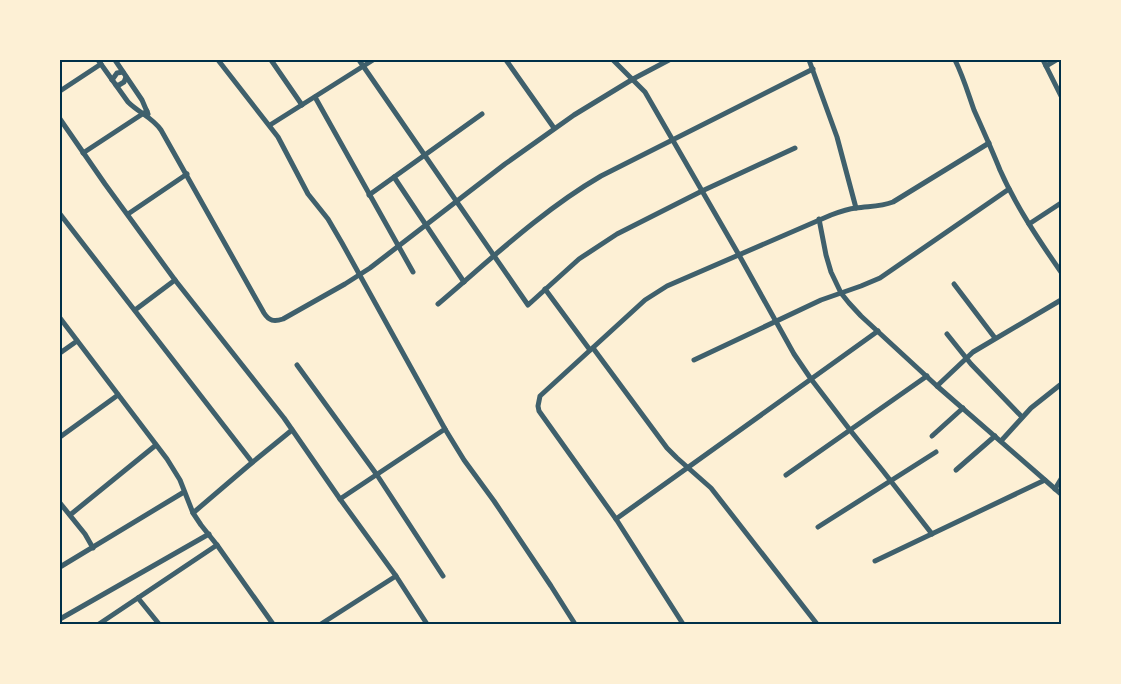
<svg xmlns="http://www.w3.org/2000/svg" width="1121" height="684" font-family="'Source Serif 4',serif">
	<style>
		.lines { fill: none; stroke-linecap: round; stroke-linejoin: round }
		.minor { stroke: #3f606c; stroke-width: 5 }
		.neatline { fill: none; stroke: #003049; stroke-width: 2 }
	</style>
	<rect width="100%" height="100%" fill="#fdf0d5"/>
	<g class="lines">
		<g class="minor">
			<path d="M98 60 128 102C139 113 152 117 161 130L264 313C269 321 274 322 283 319L345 284 370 268 505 164 574 115 633 79 669 60"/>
			<polyline points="115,60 142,100 148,114"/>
			<polyline points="218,60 278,137 308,194 328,219 342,243 445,429 464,460 494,501 551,586 575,624"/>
			<polyline points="271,60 302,105"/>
			<polyline points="359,60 528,305 579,259 617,234 702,191 795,148"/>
			<polyline points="506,60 554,128"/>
			<polyline points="613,60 645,92 739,255 794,354 811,379 850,430 883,471 932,534"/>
			<polyline points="809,60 837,137 856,208"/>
			<path d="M955 60C963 76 968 93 974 110 983 130 992 150 1000 170 1016 206 1038 239 1061 272"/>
			<polyline points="1043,60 1061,96"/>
			<polyline points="1046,66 1056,60"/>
			<polyline points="112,80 117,73 123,72"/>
			<polyline points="116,85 119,85 124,82 126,77"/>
			<polyline points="60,91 101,64"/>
			<polyline points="315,97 413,272"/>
			<polyline points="60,119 105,184 175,280 284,418 340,499 396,576 427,624"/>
			<polyline points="270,125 373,60"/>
			<polyline points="83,153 147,111"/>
			<polyline points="394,177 464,282"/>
			<polyline points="369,195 482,114"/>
			<polyline points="60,214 252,462"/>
			<polyline points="128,214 187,174"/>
			<polyline points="819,219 826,255 831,272 841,293 849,303 861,316 937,386 1061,494"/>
			<polyline points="1029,224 1061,203"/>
			<polyline points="954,284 995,338"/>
			<polyline points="545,289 590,350"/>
			<path d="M438 304C490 260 541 211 601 176L813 69"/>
			<polyline points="135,310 175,280"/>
			<polyline points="60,318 167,459 180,480 193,513 201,525 217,545 273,624"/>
			<polyline points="947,334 971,364 1022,417"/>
			<polyline points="593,348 667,448 677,458 711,488 817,624"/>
			<polyline points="60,353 77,341"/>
			<polyline points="694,360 821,300 861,286 880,278 1009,189"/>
			<polyline points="297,365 377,475 443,576"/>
			<polyline points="937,386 973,352 1061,300"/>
			<polyline points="932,436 963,408"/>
			<polyline points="60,437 118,395"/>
			<polyline points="1001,441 1031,408 1060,385"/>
			<polyline points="956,470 995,436"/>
			<polyline points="786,475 927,376"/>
			<polyline points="1055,489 1061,479"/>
			<polyline points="340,499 445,429"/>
			<polyline points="60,503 85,534 93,548"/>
			<polyline points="193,513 248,466 292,430"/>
			<polyline points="70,515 156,445"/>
			<polyline points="616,519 878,331"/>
			<polyline points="818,527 936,452"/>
			<polyline points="875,561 1045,480"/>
			<polyline points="60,567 184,492"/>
			<polyline points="138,598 159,624"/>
			<polyline points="60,619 209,534"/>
			<polyline points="99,624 217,545"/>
			<polyline points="321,624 396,576"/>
			<path d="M683 624 616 519 539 411 538 406 540 396 645 300 667 286 831 215C839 212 847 209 856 208 868 206 880 207 893 202L989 143"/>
		</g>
	</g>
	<rect width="1121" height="684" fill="none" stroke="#fdf0d5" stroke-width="122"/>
	<rect x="61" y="61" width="999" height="562" class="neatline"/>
</svg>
